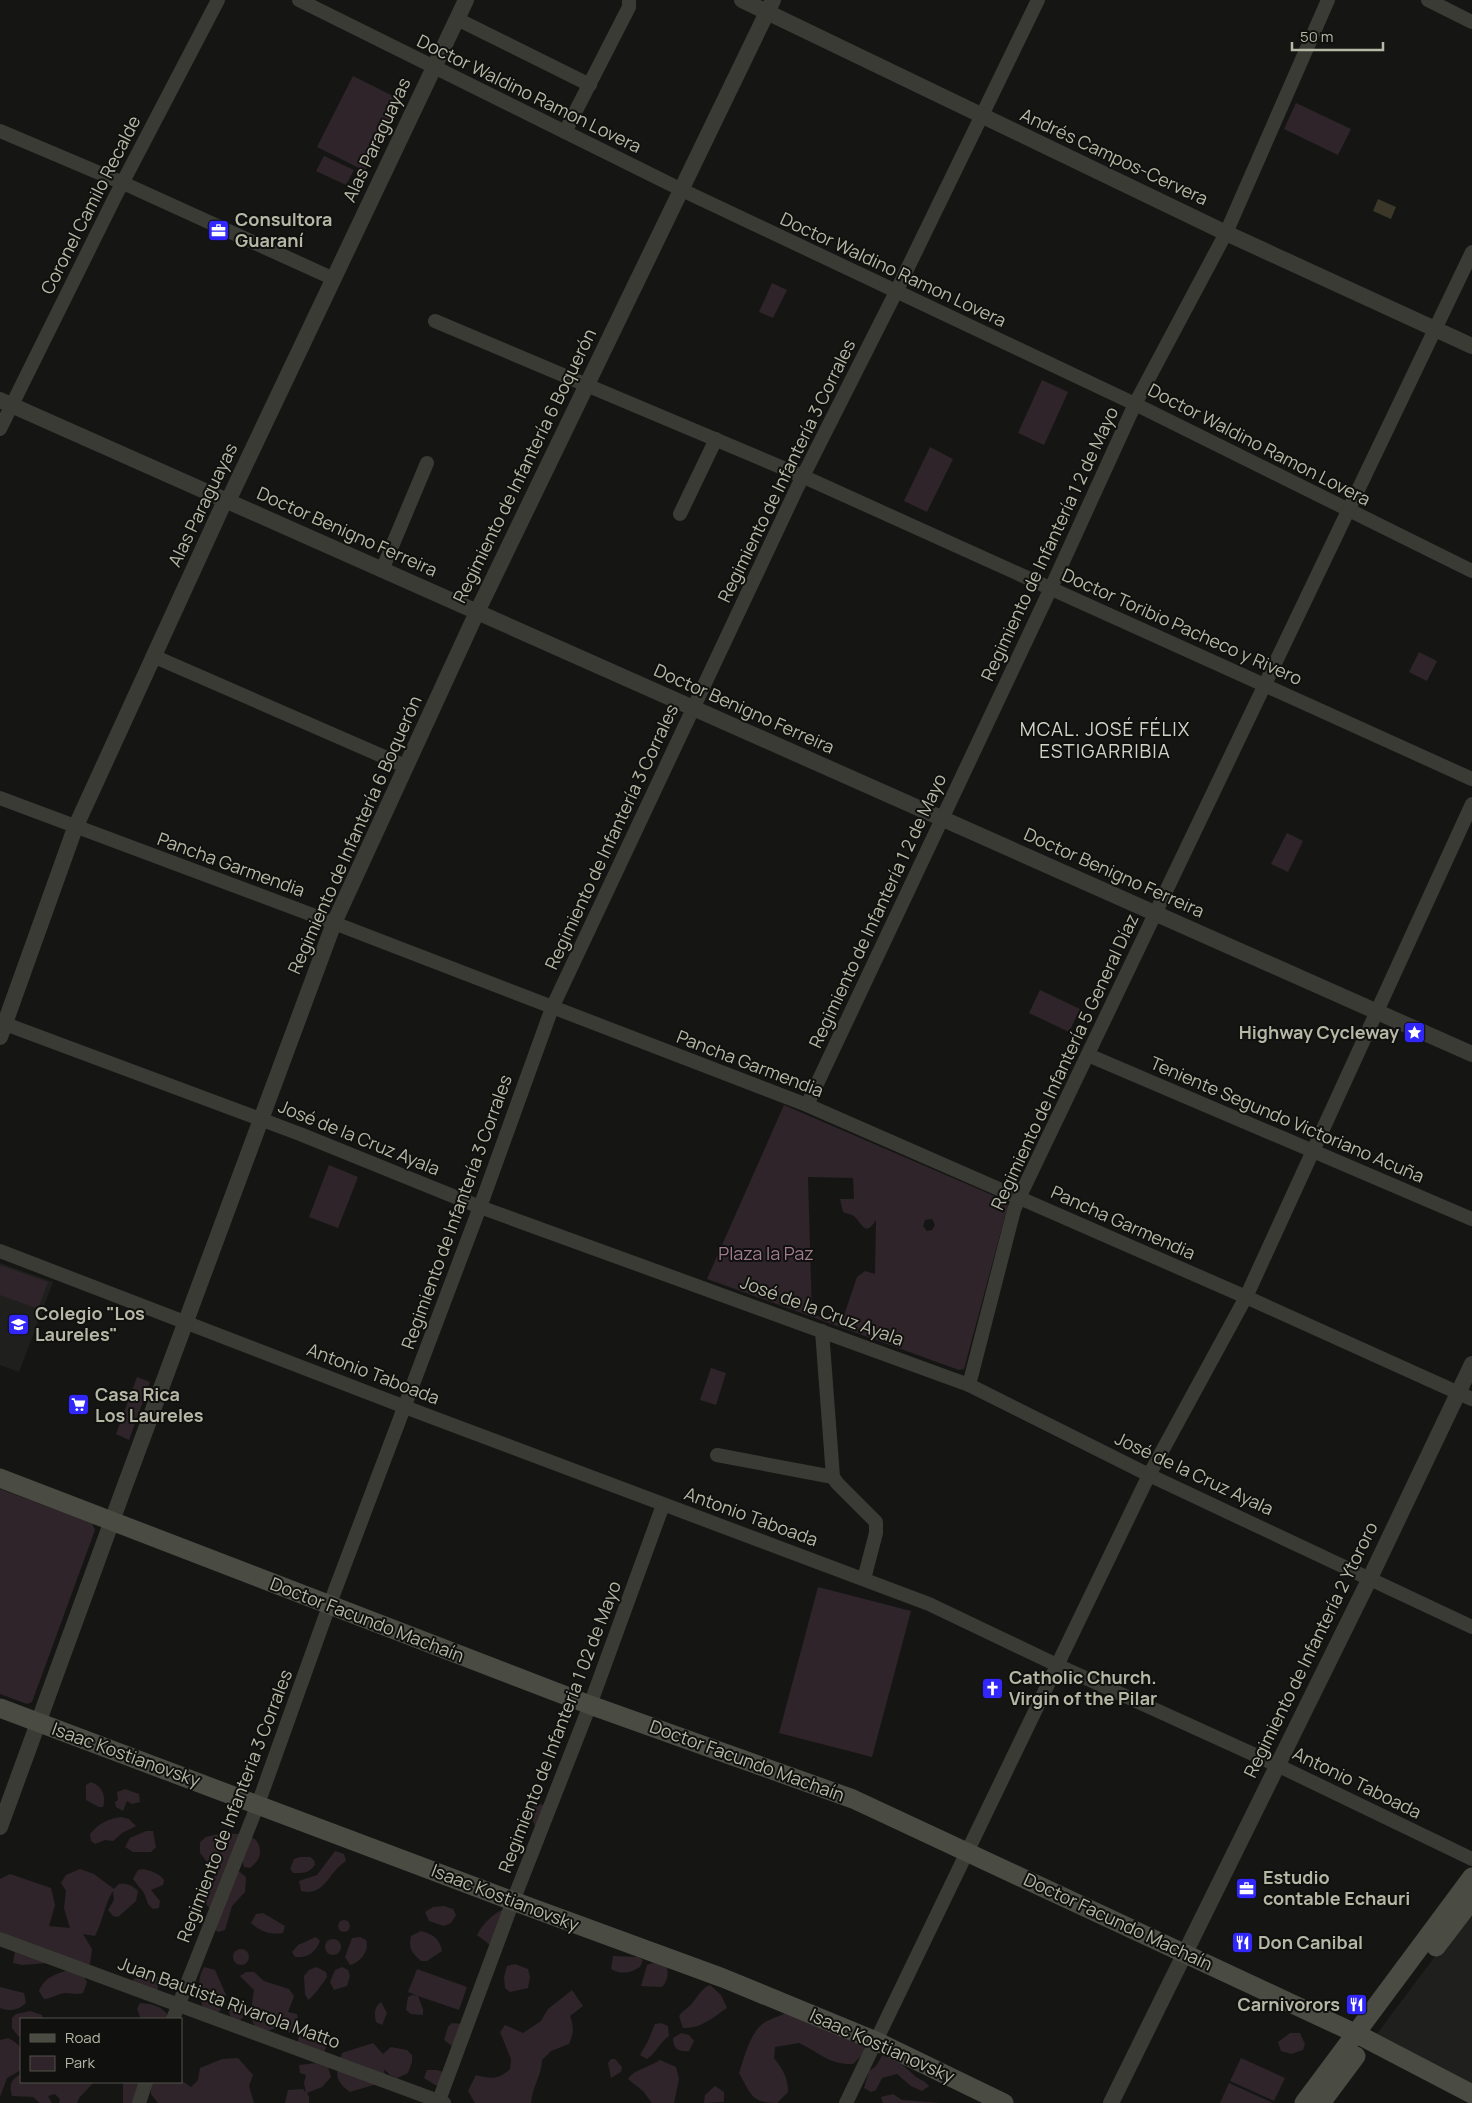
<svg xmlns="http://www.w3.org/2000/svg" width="1472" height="2103" font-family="Manrope,sans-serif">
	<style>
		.built { fill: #1f201d }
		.green { fill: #2e2429; fill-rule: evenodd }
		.water { fill: #3b382a }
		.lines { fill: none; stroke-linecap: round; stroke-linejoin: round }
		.minor { stroke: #3a3b35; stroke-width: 14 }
		.tertiary { stroke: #3a3b35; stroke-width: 16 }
		.secondary { stroke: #4a4b43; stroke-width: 19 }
		.labels { text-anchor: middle; stroke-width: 4; stroke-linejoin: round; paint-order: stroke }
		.street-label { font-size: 18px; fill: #b6b7a5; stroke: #10110f }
		.poi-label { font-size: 18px; font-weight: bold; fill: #b6b7a5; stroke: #10110f; text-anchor: start }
		.park-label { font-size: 18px; fill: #a37b91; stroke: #10110f }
		.neighbourhood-label { font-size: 19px; letter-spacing: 1px; fill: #d1d3c6; stroke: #10110f }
	</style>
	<rect width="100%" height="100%" fill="#151614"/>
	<g class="built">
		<polygon points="0,1263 53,1282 19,1372 0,1365"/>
		<polygon points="1472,1907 1472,2087 1376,2035"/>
	</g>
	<g class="green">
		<polygon points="353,76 401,100 365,171 317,147"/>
		<polygon points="1296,103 1351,129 1338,155 1284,129"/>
		<polygon points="324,156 354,170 346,185 316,171"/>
		<polygon points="772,283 787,290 773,318 759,312"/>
		<polygon points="1042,380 1068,392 1044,445 1018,433"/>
		<polygon points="930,447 953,459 927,512 904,501"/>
		<polygon points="1419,652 1437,661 1427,681 1409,672"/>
		<polygon points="1287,833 1303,841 1288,872 1271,864"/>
		<polygon points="1040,990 1080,1009 1069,1032 1029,1013"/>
		<path d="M784 1105 1006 1201 1008 1205 964 1369 959 1370 707 1279ZM808 1177 853 1178 854 1199H840L843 1212C847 1214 852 1214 855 1217 863 1225 865 1237 876 1220L875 1274 865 1271 857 1277 841 1324 812 1314ZM932 1219 935 1225 932 1230 927 1231 923 1226 925 1220Z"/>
		<polygon points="329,1165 358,1177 338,1228 309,1217"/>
		<polygon points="0,1265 48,1282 38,1309 0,1295"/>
		<polygon points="711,1368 726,1373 716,1405 700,1400"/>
		<polygon points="137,1377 150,1382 129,1440 116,1434"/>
		<polygon points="0,1489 92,1523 95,1530 32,1702 27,1704 0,1694"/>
		<polygon points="818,1587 911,1611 872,1757 779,1733"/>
		<path d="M91 1782C103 1786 106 1797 103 1807H99L86 1800V1785Z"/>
		<polygon points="125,1789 139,1794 140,1802 132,1804 127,1801 123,1811 116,1807 115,1802 118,1800 117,1792"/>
		<polygon points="542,1804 550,1812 536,1829 528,1807"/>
		<path d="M121 1817 129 1819 136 1826 122 1833 113 1841 105 1840 95 1844 91 1841 90 1834C99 1823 108 1819 121 1817Z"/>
		<polygon points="146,1831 153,1831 156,1847 151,1852 133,1852 125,1847 130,1838"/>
		<path d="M218 1834C233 1834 259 1830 260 1851 260 1859 256 1863 250 1868L244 1867 240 1853 233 1867 246 1877 245 1892 232 1906 225 1930 218 1932 211 1927 215 1915 200 1897 221 1867 218 1863 207 1862 200 1853V1842L206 1837Z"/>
		<path d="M335 1851 344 1854 346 1861C328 1872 325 1897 301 1891L299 1881 317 1875Z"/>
		<path d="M300 1857H310L314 1860 315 1865C308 1874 303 1873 293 1873L290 1869 294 1859Z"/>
		<path d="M80 1869 94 1874 114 1889 119 1884C127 1883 132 1885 138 1891L136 1901 118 1917 113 1916 108 1910 114 1900 113 1891C104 1905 103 1921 95 1936L83 1934 92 1949 90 1964 79 1969 87 1982 83 1993C76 1995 73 1993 66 1993 58 1993 52 1999 44 1999L39 1991C45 1976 57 1974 71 1969L62 1962 22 1965 13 1963 15 1951 0 1933V1879L10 1874 51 1888 55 1905 49 1926 70 1928 64 1908 66 1891 61 1883 66 1875Z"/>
		<path d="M143 1869C151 1871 159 1873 164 1880L163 1885 151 1890 160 1901 159 1908 153 1909 148 1904 144 1893 133 1879 138 1870Z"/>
		<polygon points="444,1906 453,1909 456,1915 451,1923 444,1926 429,1921 425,1912 433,1907"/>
		<path d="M508 1908 490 1945 477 1935C483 1923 495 1911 508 1908Z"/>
		<path d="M263 1913 285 1926 283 1933C270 1935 261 1932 251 1923L256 1914Z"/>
		<circle cx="344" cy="1926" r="6"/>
		<path d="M421 1931C434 1935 439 1938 442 1951L427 1961H421C412 1953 408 1948 411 1936Z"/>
		<path d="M316 1937 320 1941C315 1953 307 1958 295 1957L292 1952 298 1945Z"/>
		<path d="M360 1937 366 1940C370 1950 360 1963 350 1965L345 1957 352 1938Z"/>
		<circle cx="333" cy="1947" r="8"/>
		<circle cx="241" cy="1957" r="8"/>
		<path d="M613 1956 638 1957 643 1960 640 1967C631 1973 621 1975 611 1969Z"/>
		<path d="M658 1961 666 1964C669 1974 668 1980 662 1987L641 1986 647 1965Z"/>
		<polygon points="515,1964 528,1969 530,1977 528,1988 510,1992 505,1988 504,1977 507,1966"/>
		<path d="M204 1967 215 1970 226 1995 220 2011 213 2014 203 2008C199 1994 196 1980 204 1967Z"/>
		<path d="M316 1967 326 1972 327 1977C323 1983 313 1997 308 2000L305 1994 304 1976 309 1970Z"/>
		<polygon points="342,1967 348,1970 350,1976 347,1986 334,1990 330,1982 335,1970"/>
		<polygon points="417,1969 467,1987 459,2010 418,1996 423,2009 423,2015 411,2014 406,2010 408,1997 412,1995 418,1996 408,1992"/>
		<path d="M246 1972H254L264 1981 289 1989 294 1996 288 2012 297 2014C299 2022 298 2027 292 2033L288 2032 285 2017 276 2028 267 2031 255 2027 250 2017 254 1990 240 1976Z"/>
		<polygon points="146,1975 158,1977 158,1987 155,1997 136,1994 133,1979"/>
		<path d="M710 1985 721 1995 727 2008C712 2018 701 2029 683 2028L679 2016C683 2010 690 2007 693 2002 699 1995 701 1989 710 1985Z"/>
		<path d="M0 1987 24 1993 26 2003C19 2010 10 2012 0 2008Z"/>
		<path d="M572 1990 583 2006 570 2016C574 2027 574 2033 569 2044L551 2051 542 2060C542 2075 532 2087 531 2103H475L468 2091 476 2075C490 2079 499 2080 510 2069L511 2059 500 2032 505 2025 523 2033 541 2021 548 2009Z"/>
		<path d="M381 2002 387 2013 382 2025 376 2022C374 2014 374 2007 381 2002Z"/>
		<path d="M140 2003C152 2004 160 2005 168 2015L167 2019H141L137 2009Z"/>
		<polygon points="230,2004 243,2011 243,2018 238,2021 231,2019 229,2012"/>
		<path d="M793 2010 876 2041 853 2064C829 2065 819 2052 799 2043L775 2047 774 2058C783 2070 788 2077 788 2092L777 2103C751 2103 751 2094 739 2073 745 2056 750 2030 767 2021 775 2017 785 2014 793 2010Z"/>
		<polygon points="30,2011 42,2015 43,2019 21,2019 21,2036 18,2036 12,2028 12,2018 16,2014"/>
		<polygon points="452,2023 463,2024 453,2047 444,2040 448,2027"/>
		<path d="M661 2023 668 2026 669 2036C659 2043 657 2052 647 2059L640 2055 648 2041 655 2024Z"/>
		<polygon points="313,2029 323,2034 327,2045 323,2055 308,2060 300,2057 296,2049 299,2036 305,2030"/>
		<path d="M681 2033 689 2035 694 2041 689 2051C679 2052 673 2049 673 2038Z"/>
		<polygon points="1290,2033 1300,2033 1305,2044 1303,2050 1291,2054 1281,2051 1278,2042"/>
		<path d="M8 2038C25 2046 21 2053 21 2070L7 2078 0 2097V2040Z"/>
		<path d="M373 2043 383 2054 391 2047 407 2050 412 2055V2062L408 2073 397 2078 390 2075 384 2069 385 2075 380 2083 350 2092C332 2079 337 2071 342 2053Z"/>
		<polygon points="883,2054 894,2057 916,2077 925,2082 929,2086 922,2091 911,2086 897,2074 882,2078 876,2090 871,2092 864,2088 869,2071 876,2066"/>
		<polygon points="238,2058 253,2075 249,2086 254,2103 158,2103 151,2094 150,2082 181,2080 191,2087 198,2080 200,2068 222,2059"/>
		<polygon points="1241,2058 1285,2078 1274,2101 1230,2081"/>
		<polygon points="611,2059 615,2059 622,2067 621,2072 611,2078 608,2063"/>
		<path d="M660 2060 676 2067 679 2079 674 2103H652L643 2091 628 2079C634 2069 650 2067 660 2060Z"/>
		<polygon points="316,2063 328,2067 331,2077 322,2087 307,2093 309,2097 309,2103 285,2103 288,2090 303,2089 306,2092 304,2083 306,2075 300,2073 299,2065"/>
		<polygon points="427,2070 437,2070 446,2073 442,2085 435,2085 424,2078"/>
		<path d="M21 2074V2082H94L79 2098 77 2103H59L60 2099 55 2094 48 2096 52 2103H40L33 2097 12 2096C9 2085 11 2079 21 2074Z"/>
		<polygon points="123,2082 145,2082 137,2103 123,2103"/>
		<polygon points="1229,2083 1273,2103 1220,2103"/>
		<polygon points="715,2086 724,2092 724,2102 704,2103 705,2095"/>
		<polygon points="893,2094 902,2100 941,2103 883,2103 881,2097"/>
	</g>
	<polygon class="water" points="1378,199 1396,207 1391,219 1373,211"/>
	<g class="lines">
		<g class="minor">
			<polyline points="299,0 682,190 1135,404 1472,571"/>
			<polyline points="1428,0 1472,22"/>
			<polyline points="457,19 590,85"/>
			<polyline points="0,131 123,183 334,279"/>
			<polyline points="565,132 629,7 629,0"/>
			<polyline points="435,321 802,476 1472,779"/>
			<polyline points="0,429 114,199 218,0"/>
			<polyline points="680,514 716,439"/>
			<polyline points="382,570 427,463"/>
			<polyline points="153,656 405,766"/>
			<polyline points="0,798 334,923 807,1105 1246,1297 1472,1399"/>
			<polyline points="0,1022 300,1134 480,1207 969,1385 1149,1475 1472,1627"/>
			<polyline points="1088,1055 1472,1219"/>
			<polyline points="807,1105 1051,588 1135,404 1226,233 1328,0"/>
			<polyline points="0,1251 418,1412 929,1604 1057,1665 1277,1765 1472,1859"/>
			<polyline points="822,1331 833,1477 837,1483 876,1522 876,1533 864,1579"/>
			<polyline points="969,1385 1014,1210 1019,1198 1472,252"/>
			<polyline points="717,1455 833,1477"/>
			<polyline points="0,1939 444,2103"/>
			<polyline points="173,2019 258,1804 329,1606 480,1207 552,1008 797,488 896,292 1038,0"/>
			<polyline points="139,2103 146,2082"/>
			<polyline points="438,2103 513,1901 590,1705 663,1505"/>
			<polyline points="846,2103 1149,1475 1246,1297 1472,804"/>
		</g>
		<g class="tertiary">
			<polyline points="742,0 1226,233 1472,346"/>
			<polyline points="0,400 1472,1054"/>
			<polyline points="0,1037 75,828 223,505 228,501 466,0"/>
			<polyline points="0,1827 124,1488 334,923 477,612 773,0"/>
			<polyline points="1111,2103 1370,1578 1472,1364"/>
		</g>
		<g class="secondary">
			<polyline points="0,1478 590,1705 853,1799 1357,2034 1472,2094"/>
			<polyline points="0,1708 513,1901 723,1978 876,2041 1004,2103"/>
			<polyline points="1436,1947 1472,1900"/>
			<polyline points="1304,2103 1472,1877"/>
			<polyline points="1321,2103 1356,2056"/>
		</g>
	</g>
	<defs>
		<symbol id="office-square" viewBox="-11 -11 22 22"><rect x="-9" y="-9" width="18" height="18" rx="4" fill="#3227fb" stroke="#10110f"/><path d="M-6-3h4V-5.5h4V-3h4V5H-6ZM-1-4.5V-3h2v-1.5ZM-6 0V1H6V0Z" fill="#fff"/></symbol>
		<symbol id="sight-square" viewBox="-11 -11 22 22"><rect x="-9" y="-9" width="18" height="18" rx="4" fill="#3227fb" stroke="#10110f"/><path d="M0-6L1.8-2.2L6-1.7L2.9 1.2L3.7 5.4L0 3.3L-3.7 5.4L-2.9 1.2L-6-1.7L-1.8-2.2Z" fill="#fff"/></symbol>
		<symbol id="school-square" viewBox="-11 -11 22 22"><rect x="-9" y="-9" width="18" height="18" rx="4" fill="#3227fb" stroke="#10110f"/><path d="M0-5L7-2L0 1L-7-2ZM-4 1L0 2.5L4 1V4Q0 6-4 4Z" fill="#fff"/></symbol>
		<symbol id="supermarket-square" viewBox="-11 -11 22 22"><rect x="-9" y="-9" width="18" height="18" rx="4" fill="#3227fb" stroke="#10110f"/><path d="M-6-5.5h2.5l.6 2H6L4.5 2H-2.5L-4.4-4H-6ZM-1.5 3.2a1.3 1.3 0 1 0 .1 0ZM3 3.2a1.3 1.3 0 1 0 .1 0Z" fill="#fff"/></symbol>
		<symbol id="church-square" viewBox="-11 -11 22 22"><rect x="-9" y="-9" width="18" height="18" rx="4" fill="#3227fb" stroke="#10110f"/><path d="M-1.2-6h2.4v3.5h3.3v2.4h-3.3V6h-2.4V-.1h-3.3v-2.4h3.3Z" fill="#fff"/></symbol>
		<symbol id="restaurant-square" viewBox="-11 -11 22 22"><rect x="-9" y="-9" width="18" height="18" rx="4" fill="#3227fb" stroke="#10110f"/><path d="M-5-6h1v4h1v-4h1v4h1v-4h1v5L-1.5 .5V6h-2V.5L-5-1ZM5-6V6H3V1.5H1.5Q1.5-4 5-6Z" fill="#fff"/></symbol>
	</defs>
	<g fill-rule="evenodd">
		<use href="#office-square" x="206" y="218" width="25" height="25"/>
		<use href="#sight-square" x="1402" y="1020" width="25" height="25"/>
		<use href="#school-square" x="6" y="1312" width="25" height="25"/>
		<use href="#supermarket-square" x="66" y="1392" width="25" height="25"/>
		<use href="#church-square" x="980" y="1676" width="25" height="25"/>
		<use href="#office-square" x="1234" y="1876" width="25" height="25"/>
		<use href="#restaurant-square" x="1230" y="1930" width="25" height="25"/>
		<use href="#restaurant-square" x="1344" y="1992" width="25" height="25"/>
	</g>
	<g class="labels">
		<g class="street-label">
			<text transform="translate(529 94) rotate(26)" y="6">Doctor Waldino Ramon Lovera</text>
			<text transform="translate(377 140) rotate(-65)" y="6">Alas Paraguayas</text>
			<text transform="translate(1114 157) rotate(25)" y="6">Andrés Campos-Cervera</text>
			<text transform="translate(91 205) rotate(-63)" y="6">Coronel Camilo Recalde</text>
			<text transform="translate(893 270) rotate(25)" y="6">Doctor Waldino Ramon Lovera</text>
			<text transform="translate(1259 445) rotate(27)" y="6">Doctor Waldino Ramon Lovera</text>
			<text transform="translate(525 466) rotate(-64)" y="6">Regimiento de Infantería 6 Boquerón</text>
			<text transform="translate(787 471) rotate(-64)" y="6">Regimiento de Infantería 3 Corrales</text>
			<text transform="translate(203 505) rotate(-64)" y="6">Alas Paraguayas</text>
			<text transform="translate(347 532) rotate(24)" y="6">Doctor Benigno Ferreira</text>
			<text transform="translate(1050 544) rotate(-65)" y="6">Regimiento de Infantería 1 2 de Mayo</text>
			<text transform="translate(1182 627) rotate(24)" y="6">Doctor Toribio Pacheco y Rivero</text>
			<text transform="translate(744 709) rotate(24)" y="6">Doctor Benigno Ferreira</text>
			<text transform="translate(355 835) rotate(-66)" y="6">Regimiento de Infantería 6 Boquerón</text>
			<text transform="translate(612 837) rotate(-65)" y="6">Regimiento de Infantería 3 Corrales</text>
			<text transform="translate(231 865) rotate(20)" y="6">Pancha Garmendia</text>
			<text transform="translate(1114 873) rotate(24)" y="6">Doctor Benigno Ferreira</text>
			<text transform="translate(878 911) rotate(-65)" y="6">Regimiento de Infantería 1 2 de Mayo</text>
			<text transform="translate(1065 1062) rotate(-65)" y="6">Regimiento de Infantería 5 General Díaz</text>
			<text transform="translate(750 1064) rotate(21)" y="6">Pancha Garmendia</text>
			<text transform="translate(1287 1120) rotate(23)" y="6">Teniente Segundo Victoriano Acuña</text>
			<text transform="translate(359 1138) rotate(22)" y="6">José de la Cruz Ayala</text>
			<text transform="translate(457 1212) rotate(-70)" y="6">Regimiento de Infantería 3 Corrales</text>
			<text transform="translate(1123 1223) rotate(24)" y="6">Pancha Garmendia</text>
			<text transform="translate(822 1311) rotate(20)" y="6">José de la Cruz Ayala</text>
			<text transform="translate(373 1374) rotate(21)" y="6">Antonio Taboada</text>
			<text transform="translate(1194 1474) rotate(25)" y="6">José de la Cruz Ayala</text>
			<text transform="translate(751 1517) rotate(20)" y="6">Antonio Taboada</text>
			<text transform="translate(367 1620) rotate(21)" y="6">Doctor Facundo Machaín</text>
			<text transform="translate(1311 1650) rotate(-64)" y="6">Regimiento de Infantería 2 Ytororo</text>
			<text transform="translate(560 1727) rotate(-69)" y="6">Regimiento de Infanteria 1 02 de Mayo</text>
			<text transform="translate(126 1755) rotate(20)" y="6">Isaac Kostianovsky</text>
			<text transform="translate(747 1761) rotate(20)" y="6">Doctor Facundo Machaín</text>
			<text transform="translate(1357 1783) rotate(26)" y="6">Antonio Taboada</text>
			<text transform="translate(235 1806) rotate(-69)" y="6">Regimiento de Infanteria 3 Corrales</text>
			<text transform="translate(505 1898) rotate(21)" y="6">Isaac Kostianovsky</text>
			<text transform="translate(1118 1922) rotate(25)" y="6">Doctor Facundo Machaín</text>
			<text transform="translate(229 2003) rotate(20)" y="6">Juan Bautista Rivarola Matto</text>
			<text transform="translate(882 2046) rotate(24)" y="6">Isaac Kostianovsky</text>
		</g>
		<g class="poi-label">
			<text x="235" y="226">Consultora<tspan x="235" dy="21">Guaraní</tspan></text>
			<text x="1399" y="1039" text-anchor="end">Highway Cycleway</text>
			<text x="35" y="1320">Colegio "Los<tspan x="35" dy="21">Laureles"</tspan></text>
			<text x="95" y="1401">Casa Rica<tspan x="95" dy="21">Los Laureles</tspan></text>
			<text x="1009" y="1684">Catholic Church.<tspan x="1009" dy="21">Virgin of the Pilar</tspan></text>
			<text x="1263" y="1884">Estudio<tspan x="1263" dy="21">contable Echauri</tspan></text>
			<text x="1258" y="1949">Don Canibal</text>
			<text x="1340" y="2011" text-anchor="end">Carnivorors</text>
		</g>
		<g class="park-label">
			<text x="766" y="1260">Plaza la Paz</text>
		</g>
		<g class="neighbourhood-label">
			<text x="1105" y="736">MCAL. JOSÉ FÉLIX<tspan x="1105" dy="22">ESTIGARRIBIA</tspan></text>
		</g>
	</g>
	<rect x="20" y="2018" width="162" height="65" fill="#10110f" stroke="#52534b"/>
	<rect x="30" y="2034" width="25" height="8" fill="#4a4b43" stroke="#52534b"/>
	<text x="65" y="2043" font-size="15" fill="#b6b7a5">Road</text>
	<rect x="30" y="2056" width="25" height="15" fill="#2e2429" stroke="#52534b"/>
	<text x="65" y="2068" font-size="15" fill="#b6b7a5">Park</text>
	<path d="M1292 42v8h91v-8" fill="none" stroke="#b6b7a5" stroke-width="2.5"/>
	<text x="1300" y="42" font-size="15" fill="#b6b7a5" stroke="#10110f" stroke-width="4" paint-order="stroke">50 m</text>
</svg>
